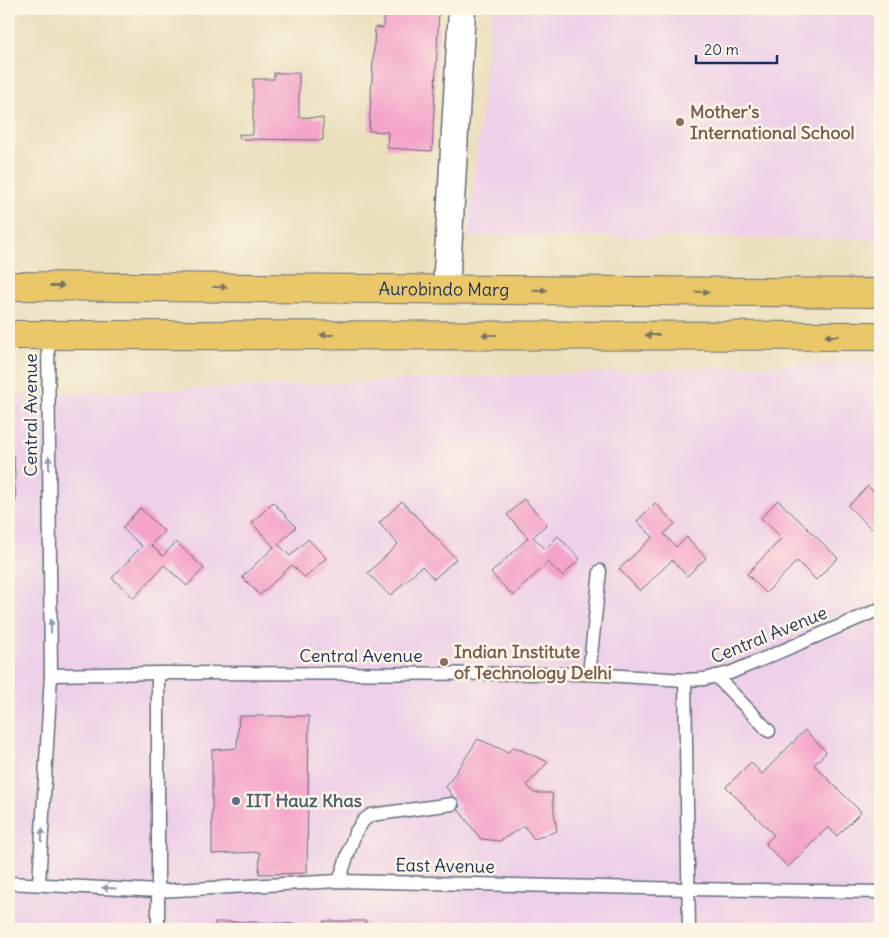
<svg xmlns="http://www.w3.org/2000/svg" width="889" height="938" font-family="Delius,sans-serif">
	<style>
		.built { fill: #eed0e8 }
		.building { fill: #f4a3c9 }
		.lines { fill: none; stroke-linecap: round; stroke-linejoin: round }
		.service-casing { stroke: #646d7f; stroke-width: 15 }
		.minor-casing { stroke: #646d7f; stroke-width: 29 }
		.trunk-casing { stroke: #646d7f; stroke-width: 30 }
		.service { stroke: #fff; stroke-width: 12 }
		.minor { stroke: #fff; stroke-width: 26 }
		.trunk { stroke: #eac769; stroke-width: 28 }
		.oneway { fill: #787363 }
		.oneway2 { fill: #8d97ae }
		.education-dot { fill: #8d6e63; stroke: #fcf5e5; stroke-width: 2 }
		.service-dot { fill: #5c6f8a; stroke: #fcf5e5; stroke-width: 2 }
		.labels { text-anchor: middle; stroke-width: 5; stroke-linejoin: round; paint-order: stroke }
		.education-label { font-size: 18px; font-weight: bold; fill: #785e54; stroke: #fcf5e5; text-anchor: start }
		.street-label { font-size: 18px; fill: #1b2f5e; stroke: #fcf5e5 }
		.service-label { font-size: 18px; font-weight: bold; fill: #4e5e75; stroke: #fcf5e5; text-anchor: start }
	</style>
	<rect width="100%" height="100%" fill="#fcf5e5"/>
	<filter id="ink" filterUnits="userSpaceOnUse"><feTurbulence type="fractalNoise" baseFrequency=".02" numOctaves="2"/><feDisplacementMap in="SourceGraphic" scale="10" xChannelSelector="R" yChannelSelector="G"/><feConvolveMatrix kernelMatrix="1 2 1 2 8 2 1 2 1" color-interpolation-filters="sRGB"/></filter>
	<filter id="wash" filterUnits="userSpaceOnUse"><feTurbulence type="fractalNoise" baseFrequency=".0096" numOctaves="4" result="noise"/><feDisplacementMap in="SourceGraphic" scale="20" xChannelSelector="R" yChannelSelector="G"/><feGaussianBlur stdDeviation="1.12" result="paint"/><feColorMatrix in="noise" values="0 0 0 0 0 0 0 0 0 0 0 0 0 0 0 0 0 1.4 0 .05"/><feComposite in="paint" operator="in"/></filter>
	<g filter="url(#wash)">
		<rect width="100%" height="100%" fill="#ebe0bd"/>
		<g class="built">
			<polygon points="492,9 880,9 880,239 468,236"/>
			<polygon points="880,361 880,929 9,929 9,396"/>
		</g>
		<g id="blocks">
			<g class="building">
				<polygon points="384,9 439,9 432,151 387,148 388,132 369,131 375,27 383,28"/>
				<polygon points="274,73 299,73 299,117 323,118 323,140 240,139 239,134 253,135 253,79 274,79"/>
				<polygon points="9,456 14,456 16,502 9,503"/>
				<polygon points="868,486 880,498 880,523 873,530 848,506"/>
				<polygon points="524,499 547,524 533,537 545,549 558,536 580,559 562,576 548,562 513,596 491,573 528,538 507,515"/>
				<polygon points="778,500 838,558 816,580 797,561 766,593 747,574 782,538 761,518"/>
				<polygon points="402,501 456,559 434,579 422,566 390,596 368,573 398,544 379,523"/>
				<polygon points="273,502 296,527 278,544 290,556 308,539 326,558 305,578 292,565 260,595 242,577 274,547 252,523"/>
				<polygon points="655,503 675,524 664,534 676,547 687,537 706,558 687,576 672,560 640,591 619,569 653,537 637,521"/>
				<polygon points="140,508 164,531 151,545 163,556 176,542 204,568 187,586 164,565 134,598 112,578 142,546 122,528"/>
				<polygon points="239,716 309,716 307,873 259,874 260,852 212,854 212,750 237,748"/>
				<polygon points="805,730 826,752 814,765 861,812 837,836 828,827 788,867 765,844 774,835 726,787 751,762 762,774"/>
				<polygon points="478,739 508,752 514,747 548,762 527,785 534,793 552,793 555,818 557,831 534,839 524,826 500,841 481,839 458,809 460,806 446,787"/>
				<polygon points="324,921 366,921 366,929 325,929"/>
				<polygon points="215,922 257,922 298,924 298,929 216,929"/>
			</g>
		</g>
	</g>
	<g filter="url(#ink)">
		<use href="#blocks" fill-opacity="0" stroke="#646d7f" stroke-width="1"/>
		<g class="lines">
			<defs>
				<g id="service">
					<polyline points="158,673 158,929"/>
					<polyline points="589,674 600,571"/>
					<polyline points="51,675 158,673 589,674 685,680 704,679 730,673 880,609"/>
					<polyline points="716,676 769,731"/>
					<polyline points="685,680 689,929"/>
					<polyline points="339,881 355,833 364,820 371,815 452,804"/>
					<polyline points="9,883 158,891 339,881 688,889 880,892"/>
					<polyline points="39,884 51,675 48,334"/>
				</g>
				<polyline id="minor" points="446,289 462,9"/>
				<g id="trunk">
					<path id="s1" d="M9 286 880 293"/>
					<polyline points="9,335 880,336"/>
				</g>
			</defs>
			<use href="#service" class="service-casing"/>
			<use href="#minor" class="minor-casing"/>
			<use href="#trunk" class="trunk-casing"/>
			<use href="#service" class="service"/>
			<use href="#minor" class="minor"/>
			<use href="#trunk" class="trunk"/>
		</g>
		<defs><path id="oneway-solid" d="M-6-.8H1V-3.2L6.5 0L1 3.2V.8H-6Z" transform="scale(1.25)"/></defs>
		<g class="oneway">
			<use href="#oneway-solid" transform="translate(57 286)"/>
			<use href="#oneway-solid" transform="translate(220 287)"/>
			<use href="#oneway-solid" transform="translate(540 290) rotate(1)"/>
			<use href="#oneway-solid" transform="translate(702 292) rotate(1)"/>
			<use href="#oneway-solid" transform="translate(327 335) rotate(-180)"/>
			<use href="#oneway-solid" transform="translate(489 335) rotate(-180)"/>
			<use href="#oneway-solid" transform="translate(652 335) rotate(-180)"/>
			<use href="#oneway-solid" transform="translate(832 336) rotate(-180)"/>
		</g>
		<g class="oneway2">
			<use href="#oneway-solid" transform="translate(49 463) rotate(-91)"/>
			<use href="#oneway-solid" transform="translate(51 626) rotate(-91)"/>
			<use href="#oneway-solid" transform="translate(42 835) rotate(-87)"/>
			<use href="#oneway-solid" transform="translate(109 888) rotate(-177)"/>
		</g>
	</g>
	<g class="education-dot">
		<circle cx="680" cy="122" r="5"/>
		<circle cx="444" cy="662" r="5"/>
	</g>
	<circle class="service-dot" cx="236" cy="801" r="5"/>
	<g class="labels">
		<g class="education-label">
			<text x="690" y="118">Mother's<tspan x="690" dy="21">International School</tspan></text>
			<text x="454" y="658">Indian Institute<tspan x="454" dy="21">of Technology Delhi</tspan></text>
		</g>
		<g class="street-label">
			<text dy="6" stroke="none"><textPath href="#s1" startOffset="435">Aurobindo Marg</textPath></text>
			<text transform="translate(31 415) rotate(-90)" y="6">Central Avenue</text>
			<text transform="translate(769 635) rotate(-22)" y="6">Central Avenue</text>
			<text x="361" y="662">Central Avenue</text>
			<text transform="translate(445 866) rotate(1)" y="6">East Avenue</text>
		</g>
		<g class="service-label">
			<text x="246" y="807">IIT Hauz Khas</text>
		</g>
	</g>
	<rect width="889" height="938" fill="none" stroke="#fcf5e5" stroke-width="30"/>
	<path d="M696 55v8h81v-8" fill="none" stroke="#1b2f5e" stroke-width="2.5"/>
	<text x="704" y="55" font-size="15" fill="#1b2f5e" stroke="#fcf5e5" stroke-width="4" paint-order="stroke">20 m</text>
</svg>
